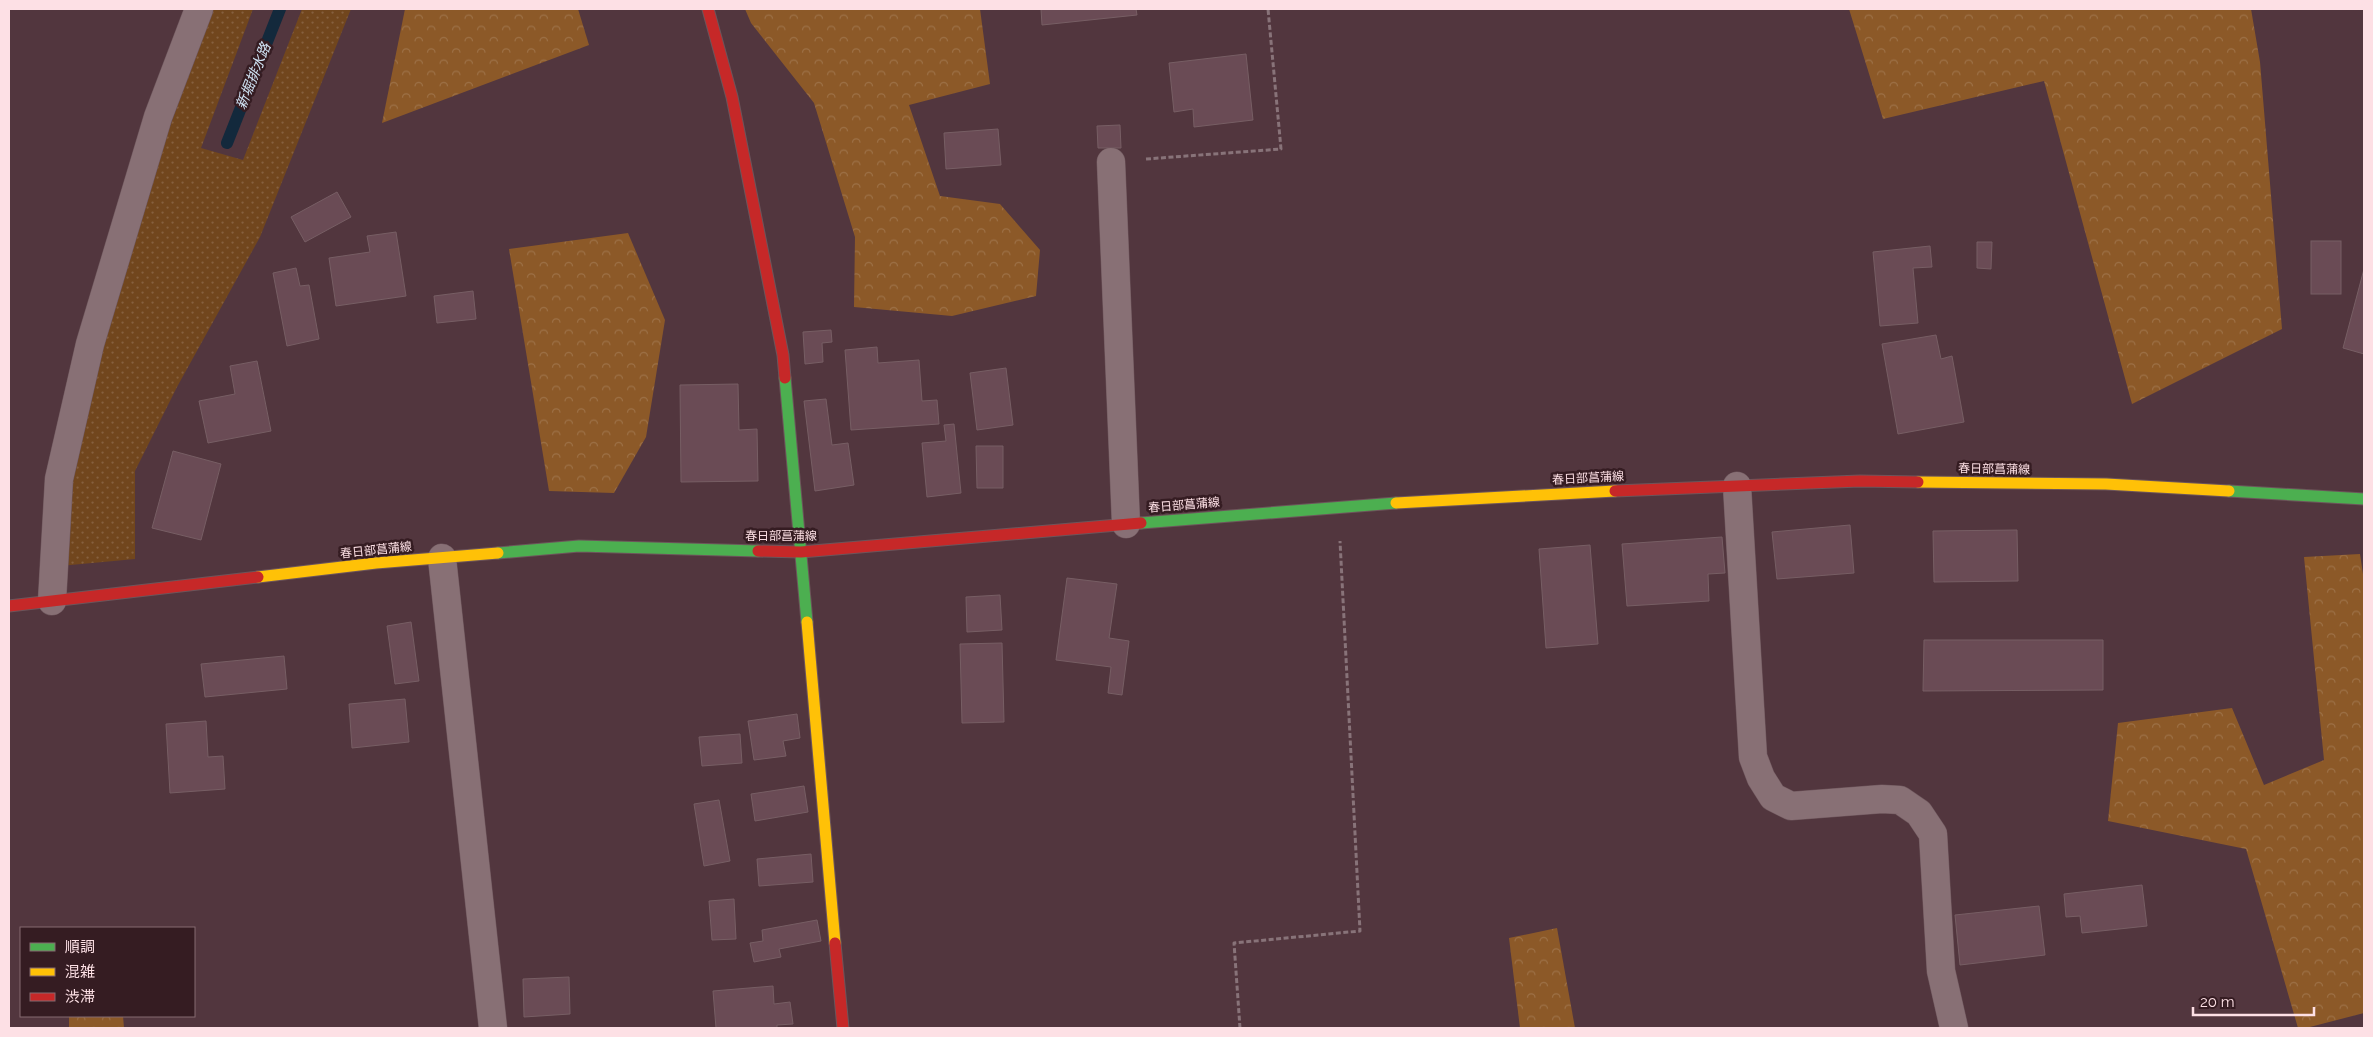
<svg xmlns="http://www.w3.org/2000/svg" width="2373" height="1037" font-family="Raleway,'Noto Sans JP',sans-serif">
	<style>
		.grass { fill: url(#grass-dots) }
		.forest { fill: url(#forest-crowns) }
		.lines { fill: none; stroke-linecap: round; stroke-linejoin: round }
		.stream { stroke: #13293c; stroke-width: 12 }
		.building { fill: #6a4b55; stroke: #775e64 }
		.street-casing { stroke: #6d555b; stroke-width: 29 }
		.fast-casing { stroke: #6d555b; stroke-width: 13 }
		.slow-casing { stroke: #6d555b; stroke-width: 13 }
		.jam-casing { stroke: #6d555b; stroke-width: 13 }
		.path { stroke: #887379; stroke-width: 3; stroke-dasharray: 5 2.5; stroke-linecap: butt }
		.street { stroke: #887075; stroke-width: 28 }
		.fast { stroke: #4caf50; stroke-width: 11 }
		.slow { stroke: #ffc107; stroke-width: 11 }
		.jam { stroke: #c62828; stroke-width: 11 }
		.labels { text-anchor: middle; stroke-width: 5; stroke-linejoin: round; paint-order: stroke }
		.street-label { font-size: 12px; fill: #fde0e5; stroke: #351c22 }
		.water-label { font-size: 14px; font-style: italic; fill: #d1e4f5; stroke: #351c22 }
	</style>
	<defs>
		<pattern id="grass-dots" width="8" height="8" patternUnits="userSpaceOnUse" patternTransform="scale(1.25)"><rect width="8" height="8" fill="#71461d"/><path d="M2 2h.1M6 6h.1" fill="none" stroke="#86603e" stroke-width="1.8" stroke-linecap="round"/></pattern>
		<pattern id="forest-crowns" width="20" height="18" patternUnits="userSpaceOnUse" patternTransform="scale(1.25)"><rect width="20" height="18" fill="#8c5928"/><path d="M2 6a3 3 0 1 1 6 0M12 15a3 3 0 1 1 6 0" fill="none" stroke="#9d7147"/></pattern>
	</defs>
	<rect width="100%" height="100%" fill="#52363e"/>
	<polygon class="grass" points="213,9 253,9 201,148 243,160 302,9 351,9 260,237 177,387 135,471 135,559 60,566 73,470 100,351 166,137"/>
	<g class="forest">
		<polygon points="405,9 578,9 589,45 382,123"/>
		<polygon points="745,9 980,9 990,84 909,105 940,196 1000,204 1040,250 1036,296 952,316 854,307 855,237 814,103 751,23"/>
		<polygon points="1849,9 2251,9 2260,62 2282,329 2132,404 2044,81 1883,119"/>
		<polygon points="628,233 665,320 646,437 614,493 549,491 509,249"/>
		<polygon points="2360,554 2364,581 2364,1013 2306,1028 2298,1028 2246,849 2108,821 2118,723 2232,708 2264,785 2324,760 2304,557"/>
		<polygon points="1557,928 1575,1028 1520,1028 1509,938"/>
		<polygon points="69,1016 123,1016 124,1028 69,1028"/>
	</g>
	<g class="lines">
		<polyline class="stream" points="227,143 280,9"/>
	</g>
	<g class="building">
		<polygon points="1041,9 1136,9 1137,15 1042,25"/>
		<polygon points="1246,54 1253,120 1194,127 1193,109 1174,112 1169,63"/>
		<polygon points="1120,125 1121,148 1098,148 1097,126"/>
		<polygon points="998,129 1001,165 946,169 944,133"/>
		<polygon points="337,192 351,217 305,242 291,217"/>
		<polygon points="396,232 406,296 336,306 329,258 370,252 367,236"/>
		<rect x="2311" y="241" width="30" height="53"/>
		<polygon points="1977,242 1992,242 1991,269 1977,268"/>
		<polygon points="1930,246 1932,267 1913,268 1918,323 1880,326 1873,252"/>
		<polygon points="296,268 300,286 309,285 319,339 287,346 273,273"/>
		<polygon points="2364,269 2364,354 2343,348"/>
		<polygon points="473,291 476,319 437,323 434,296"/>
		<polygon points="831,330 832,342 822,343 823,362 805,364 803,332"/>
		<polygon points="1936,335 1941,359 1952,356 1964,422 1898,434 1882,344"/>
		<polygon points="877,347 878,363 919,360 922,401 937,400 939,424 851,430 845,350"/>
		<polygon points="257,361 271,431 208,443 199,401 235,394 230,366"/>
		<polygon points="1006,368 1013,425 977,430 970,373"/>
		<polygon points="738,384 739,430 757,429 758,481 681,482 680,385"/>
		<polygon points="826,399 832,445 848,443 854,485 815,491 804,401"/>
		<polygon points="954,424 961,493 927,497 922,443 946,441 944,425"/>
		<polygon points="976,446 1003,446 1003,488 977,488"/>
		<polygon points="173,451 221,464 201,540 152,528"/>
		<polygon points="1850,525 1854,573 1777,579 1772,532"/>
		<polygon points="2017,530 2018,581 1934,582 1933,531"/>
		<polygon points="1722,537 1725,573 1708,574 1709,601 1627,606 1622,544"/>
		<polygon points="1590,545 1598,644 1546,648 1539,549"/>
		<polygon points="1067,578 1117,584 1109,638 1129,641 1122,695 1108,693 1111,667 1056,660"/>
		<polygon points="1000,595 1002,630 967,632 966,597"/>
		<polygon points="411,622 419,681 395,684 387,626"/>
		<polygon points="1924,640 2103,640 2103,690 1923,691"/>
		<polygon points="1002,643 1004,722 962,723 960,644"/>
		<polygon points="284,656 287,689 205,697 201,664"/>
		<polygon points="405,699 409,742 352,748 349,704"/>
		<polygon points="797,714 800,738 783,741 786,756 754,760 748,721"/>
		<polygon points="206,721 208,757 223,756 225,789 170,793 166,724"/>
		<polygon points="740,734 742,763 702,766 699,737"/>
		<polygon points="804,786 808,812 755,821 751,794"/>
		<polygon points="719,800 730,861 704,866 694,804"/>
		<polygon points="811,854 813,882 759,886 757,859"/>
		<polygon points="2142,885 2147,926 2082,933 2080,916 2066,917 2064,894"/>
		<polygon points="734,899 736,939 712,940 709,901"/>
		<polygon points="2039,906 2045,955 1960,965 1955,915"/>
		<polygon points="817,920 821,941 779,949 781,957 754,962 750,943 763,941 762,930"/>
		<polygon points="569,977 570,1014 524,1017 523,979"/>
		<polygon points="773,986 774,1004 790,1002 793,1024 777,1025 777,1028 716,1028 713,991"/>
	</g>
	<g class="lines">
		<defs>
			<g id="street">
				<polyline points="1111,162 1126,524"/>
				<polyline points="1737,486 1753,757 1761,778 1773,797 1791,806 1882,799 1900,800 1919,813 1933,834 1941,971 1954,1028"/>
				<polyline points="442,558 493,1028"/>
				<polyline points="52,601 59,479 90,344 158,117 199,9"/>
			</g>
			<g id="fast">
				<polyline points="785,378 807,622"/>
				<polyline points="2229,491 2364,499"/>
				<polyline points="1141,523 1396,503"/>
				<polyline points="498,553 579,546 758,551"/>
			</g>
			<g id="slow">
				<polyline points="1918,482 2106,484 2229,491"/>
				<polyline points="1396,503 1615,491"/>
				<polyline points="258,577 376,563 498,553"/>
				<polyline points="807,622 835,943"/>
			</g>
			<g id="jam">
				<polyline points="708,9 732,97 783,355 785,378"/>
				<polyline points="1615,491 1860,481 1918,482"/>
				<polyline points="758,551 801,552 1141,523"/>
				<polyline points="9,606 258,577"/>
				<polyline points="835,943 843,1028"/>
			</g>
		</defs>
		<use href="#street" class="street-casing"/>
		<use href="#fast" class="fast-casing"/>
		<use href="#slow" class="slow-casing"/>
		<use href="#jam" class="jam-casing"/>
		<g class="path">
			<polyline points="1146,159 1281,149 1268,9"/>
			<polyline points="1240,1028 1234,943 1360,931 1340,541"/>
		</g>
		<use href="#street" class="street"/>
		<use href="#fast" class="fast"/>
		<use href="#slow" class="slow"/>
		<use href="#jam" class="jam"/>
	</g>
	<g class="labels">
		<g class="street-label">
			<text transform="translate(1994 469) rotate(1)" y="4">春日部菖蒲線</text>
			<text transform="translate(1588 478) rotate(-3)" y="4">春日部菖蒲線</text>
			<text transform="translate(1184 505) rotate(-5)" y="4">春日部菖蒲線</text>
			<text x="781" y="540">春日部菖蒲線</text>
			<text transform="translate(376 550) rotate(-6)" y="4">春日部菖蒲線</text>
		</g>
		<g class="water-label">
			<text transform="translate(253 76) rotate(-68)" y="5">新堀排水路</text>
		</g>
	</g>
	<rect width="2373" height="1037" fill="none" stroke="#fde0e5" stroke-width="20"/>
	<rect x="20" y="927" width="175" height="90" fill="#351c22" stroke="#856a70"/>
	<rect x="30" y="943" width="25" height="8" fill="#4caf50" stroke="#856a70"/>
	<text x="65" y="952" font-size="15" fill="#fde0e5">順調</text>
	<rect x="30" y="968" width="25" height="8" fill="#ffc107" stroke="#856a70"/>
	<text x="65" y="977" font-size="15" fill="#fde0e5">混雑</text>
	<rect x="30" y="993" width="25" height="8" fill="#c62828" stroke="#856a70"/>
	<text x="65" y="1002" font-size="15" fill="#fde0e5">渋滞</text>
	<path d="M2193 1007v8h121v-8" fill="none" stroke="#fde0e5" stroke-width="2.5"/>
	<text x="2200" y="1007" font-size="15" fill="#fde0e5" stroke="#351c22" stroke-width="4" paint-order="stroke">20 m</text>
</svg>
